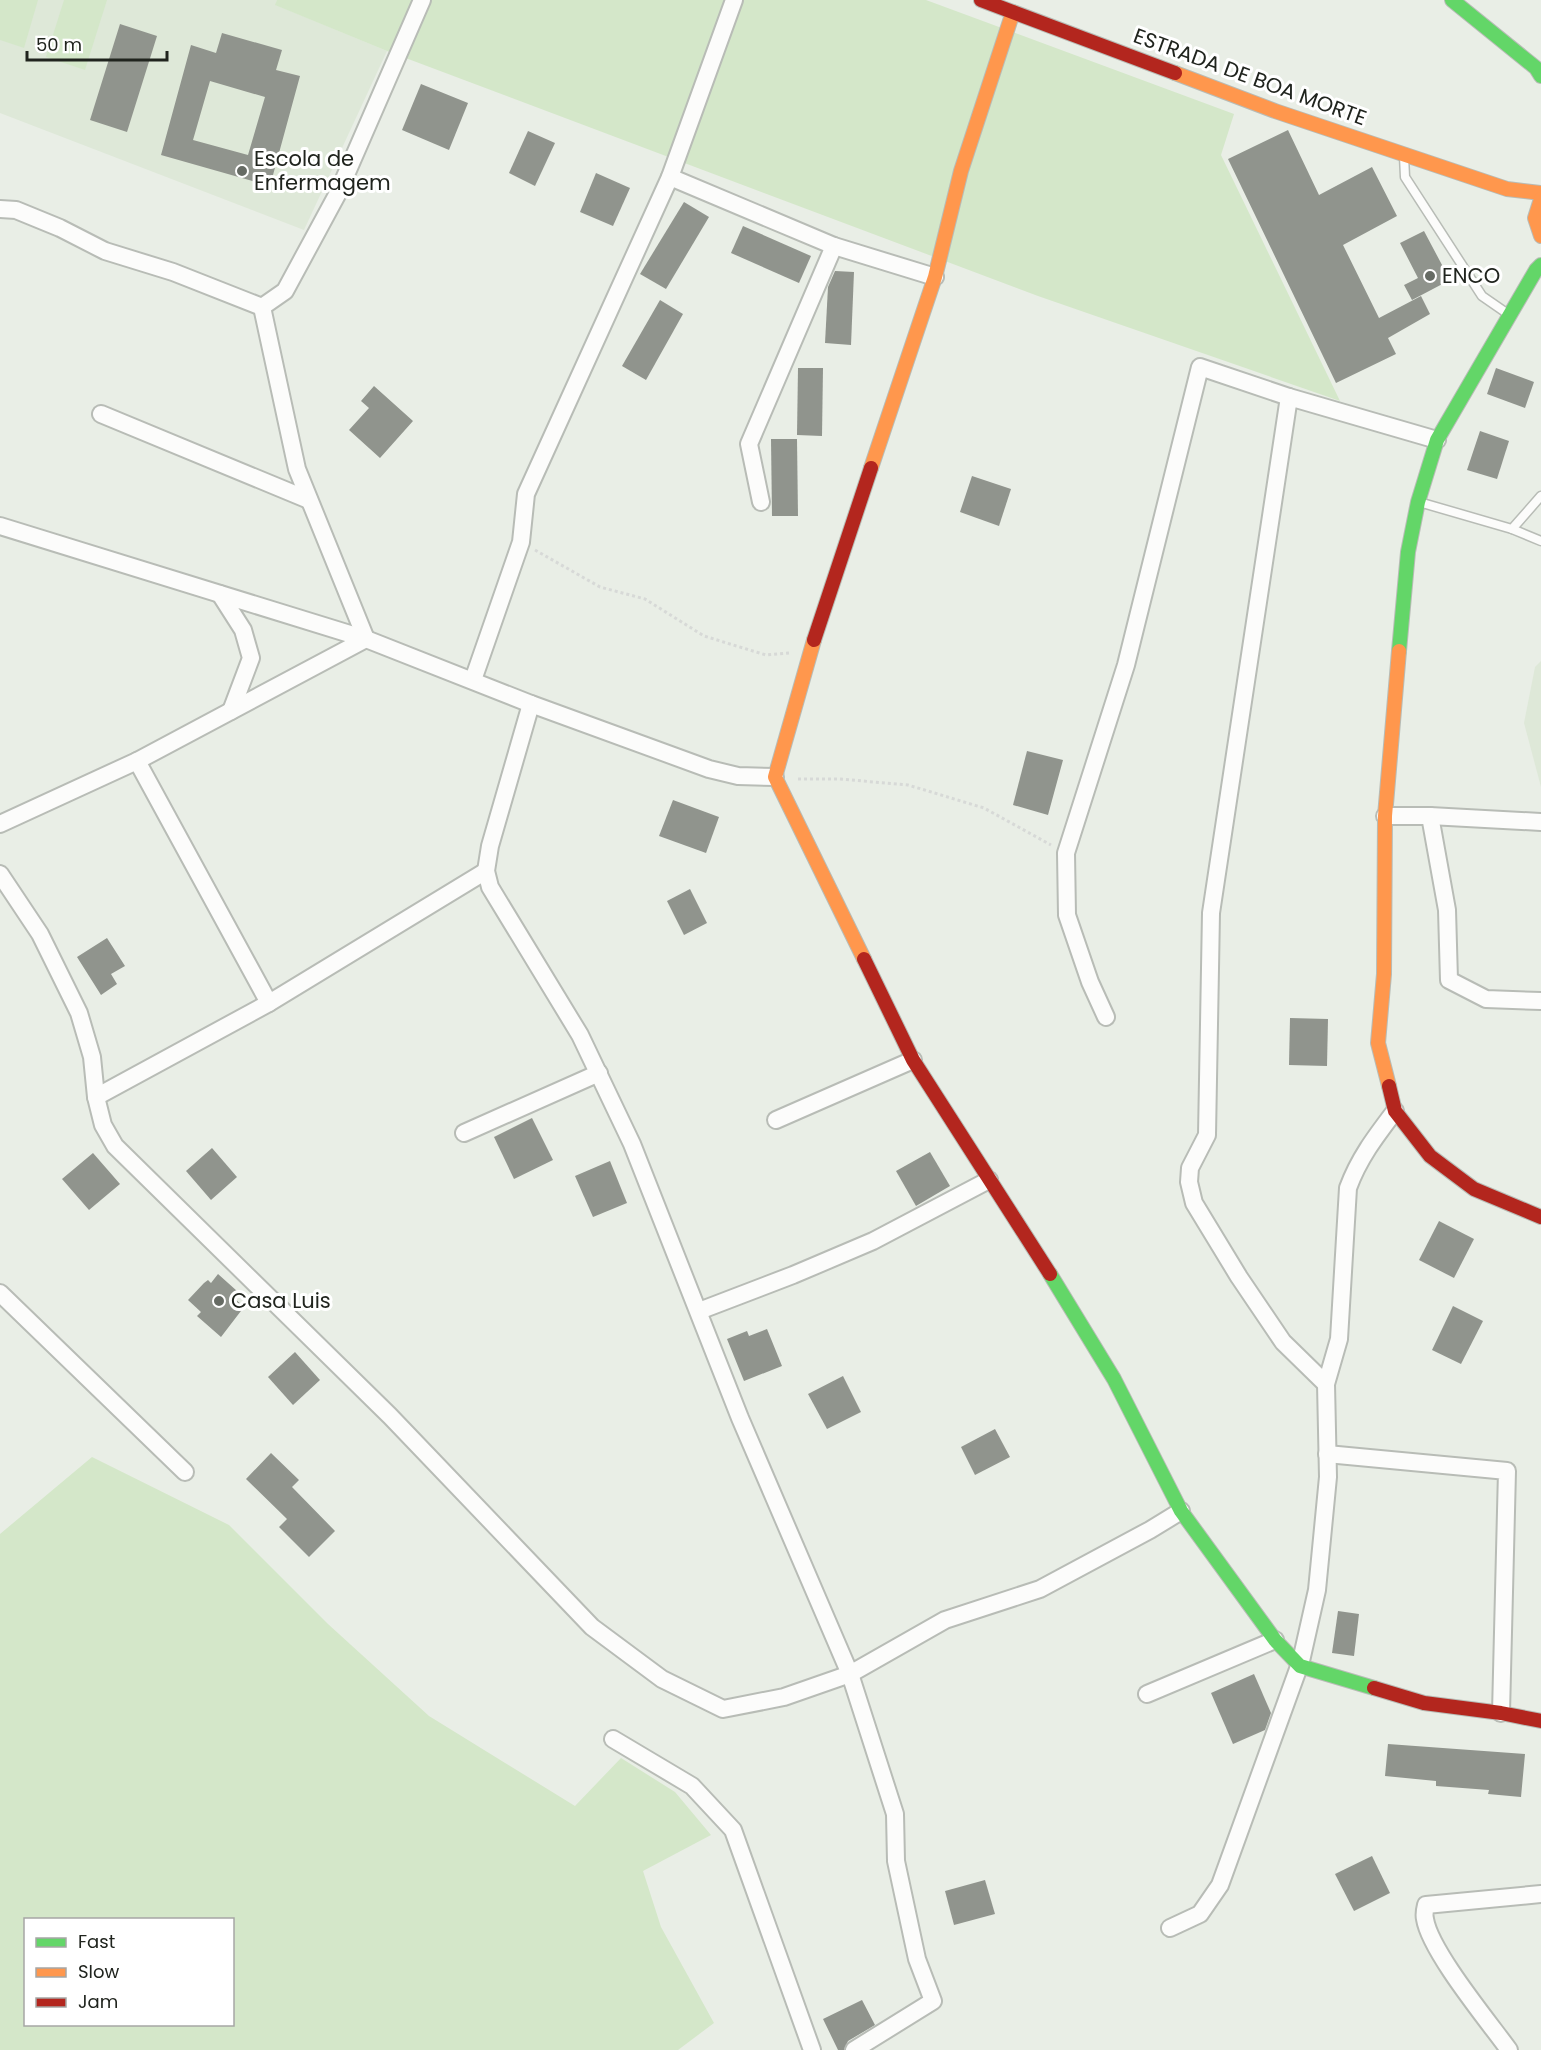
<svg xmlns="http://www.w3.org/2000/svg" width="1541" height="2050" font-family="Poppins,sans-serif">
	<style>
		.built { fill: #dee8d8 }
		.green { fill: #d4e7c9; fill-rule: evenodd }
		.building { fill: #90948d; fill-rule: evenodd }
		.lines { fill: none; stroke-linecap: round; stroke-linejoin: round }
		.lane-casing { stroke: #b8bcb6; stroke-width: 11 }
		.street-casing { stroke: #b8bcb6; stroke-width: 20 }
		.fast-casing { stroke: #b8bcb6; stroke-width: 16 }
		.slow-casing { stroke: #b8bcb6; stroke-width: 16 }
		.jam-casing { stroke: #b8bcb6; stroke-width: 16 }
		.path { stroke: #d7d9d7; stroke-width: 3; stroke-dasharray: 3 3; stroke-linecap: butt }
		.lane { stroke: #fcfcfb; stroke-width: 8 }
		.street { stroke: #fcfcfb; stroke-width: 16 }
		.fast { stroke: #63d668; stroke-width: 14 }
		.slow { stroke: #ff974d; stroke-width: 14 }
		.jam { stroke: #b3261e; stroke-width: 14 }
		.poi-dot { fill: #666b64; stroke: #fff; stroke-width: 2 }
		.labels { text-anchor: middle; stroke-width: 6; stroke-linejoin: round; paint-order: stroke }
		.street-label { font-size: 21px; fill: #20241e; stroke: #fff }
		.poi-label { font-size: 21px; fill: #20241e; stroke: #fff; text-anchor: start }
	</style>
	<rect width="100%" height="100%" fill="#e9eee6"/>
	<g class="built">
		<polygon points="0,0 277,0 276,5 387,51 304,230 0,113"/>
		<polygon points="1541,661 1541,787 1524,723 1535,667"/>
	</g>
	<g class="green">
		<polygon points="0,0 38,0 24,48 0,40"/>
		<polygon points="64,0 107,0 85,70 46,57"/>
		<polygon points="277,0 926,0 1234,114 1221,155 1340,401 1038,296 387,51 275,5"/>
		<path d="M92 1457 229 1525 328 1624 429 1716 575 1806 621 1758 675 1792 711 1835 643 1871 661 1927 714 2023 678 2050H0V1534ZM26 1920H232V2024H26Z"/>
	</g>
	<g class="building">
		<polygon points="120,24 157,36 127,132 90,120"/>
		<path d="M222 33 282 50 276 70 300 76 270 186 161 155 191 45 216 53ZM210 81 265 97 248 155 193 140Z"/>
		<polygon points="421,84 468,103 449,150 402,130"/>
		<polygon points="1288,130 1319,195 1372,167 1397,216 1343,245 1379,318 1421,296 1430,314 1388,338 1396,354 1336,383 1228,159"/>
		<polygon points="528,131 555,143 535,186 509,173"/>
		<polygon points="596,173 630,188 613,226 580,212"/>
		<polygon points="684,202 709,217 666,289 640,274"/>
		<polygon points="743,226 811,256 799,283 731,253"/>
		<polygon points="1424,231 1450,280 1412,300 1404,285 1418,278 1400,243"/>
		<polygon points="835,271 854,272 851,345 825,343 828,287"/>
		<polygon points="660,300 683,314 646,380 622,366"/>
		<polygon points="798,368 823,368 822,436 797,435"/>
		<polygon points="1496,368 1534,382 1525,408 1487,394"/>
		<polygon points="374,386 413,421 380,458 349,430 369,408 361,401"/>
		<polygon points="1480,431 1509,441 1497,479 1467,470"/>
		<polygon points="771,439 797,439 798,516 772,516"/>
		<polygon points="972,476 1011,489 999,526 960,512"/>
		<polygon points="1027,751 1063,760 1048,815 1013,805"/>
		<polygon points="673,800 719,817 706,853 659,836"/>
		<polygon points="690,889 707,923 684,935 667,901"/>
		<polygon points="107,938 125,966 111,974 117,984 101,995 77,957"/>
		<polygon points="1290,1018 1328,1019 1327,1066 1289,1065"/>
		<polygon points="532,1118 553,1160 514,1179 494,1137"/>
		<polygon points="212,1148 237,1177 211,1200 186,1171"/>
		<polygon points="930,1152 950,1186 916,1206 896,1171"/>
		<polygon points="93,1153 120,1184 89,1210 62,1179"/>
		<polygon points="610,1161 627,1203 593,1217 575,1176"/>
		<polygon points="1439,1221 1474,1239 1454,1278 1419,1260"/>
		<polygon points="218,1274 237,1291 233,1297 244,1307 221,1337 197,1316 201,1312 188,1300 204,1283 208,1280 211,1283"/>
		<polygon points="1453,1306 1483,1321 1461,1364 1432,1350"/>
		<polygon points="767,1329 782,1366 744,1381 727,1339 747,1331 749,1336"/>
		<polygon points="295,1352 320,1380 293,1405 268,1377"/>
		<polygon points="843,1376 861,1412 827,1429 808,1394"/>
		<polygon points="995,1429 1010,1457 975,1475 961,1447"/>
		<polygon points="271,1453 299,1480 292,1487 335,1531 309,1557 279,1527 287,1519 246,1479"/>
		<polygon points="1338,1611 1359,1614 1354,1656 1332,1653"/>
		<polygon points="1254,1674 1271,1713 1265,1730 1233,1744 1211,1693"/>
		<polygon points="1388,1744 1525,1754 1521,1797 1488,1794 1489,1790 1436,1786 1436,1781 1385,1776"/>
		<polygon points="1372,1856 1390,1893 1354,1911 1335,1874"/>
		<polygon points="985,1880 995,1914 954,1925 945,1891"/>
		<polygon points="862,2000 875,2025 848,2041 844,2050 838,2050 823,2019"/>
	</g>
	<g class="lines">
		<defs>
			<g id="lane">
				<polyline points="1404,156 1405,177 1482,296 1508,314"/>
				<polyline points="1419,502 1512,529 1541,496"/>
				<polyline points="1512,529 1541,541"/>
			</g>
			<g id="street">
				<polyline points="670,177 834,246 935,277"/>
				<polyline points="0,209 16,210 60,228 105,251 173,272 262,307"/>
				<polyline points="262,307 285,291 338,193 422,0"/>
				<polyline points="262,307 297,469 366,639"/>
				<polyline points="101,414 309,500"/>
				<polyline points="761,502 749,444 834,246"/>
				<polyline points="0,526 366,639 531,704 709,769 738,776 775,777"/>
				<polyline points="220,594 243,630 251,658 231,711"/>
				<polyline points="473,680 521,542 526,494 670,177 734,0"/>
				<polyline points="531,704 490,846 486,871 490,887 580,1035 632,1144 740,1418 850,1674 895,1814 896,1861 917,1959 933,2001 854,2050"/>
				<polyline points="137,761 269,1003"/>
				<polyline points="1385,816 1430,816 1541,822"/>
				<polyline points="1430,816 1447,910 1449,980 1486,999 1541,1001"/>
				<polyline points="0,824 137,761 366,639"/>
				<polyline points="0,874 40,934 79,1013 92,1057 96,1097 103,1125 115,1146 390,1416 592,1627 662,1679 723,1709 784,1697 850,1674 945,1620 1040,1589 1150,1530 1181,1511"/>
				<polyline points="1106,1017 1090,982 1067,915 1066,853 1126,665 1200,367 1289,397"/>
				<polyline points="96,1097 269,1003 486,871"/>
				<polyline points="776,1120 913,1060"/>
				<polyline points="464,1133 599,1073"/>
				<polyline points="0,1293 185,1472"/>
				<polyline points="699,1311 793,1275 873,1241 989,1180"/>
				<polyline points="1326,1384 1283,1342 1239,1277 1194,1203 1189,1182 1190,1168 1207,1135 1211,913 1289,397 1437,440"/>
				<polyline points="1327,1454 1507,1471 1501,1713"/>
				<polyline points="1147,1694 1275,1640"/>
				<polyline points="613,1739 692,1786 733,1830 812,2050"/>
				<path d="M1170 1928 1200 1914 1220 1885 1301 1661 1317 1590 1328 1477 1326 1384 1339 1339 1348 1188C1359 1158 1376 1136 1395 1111"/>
				<path d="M1509 2050C1488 2021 1430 1951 1425 1919 1424 1915 1425 1909 1426 1905L1541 1894"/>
			</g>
			<g id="fast">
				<polyline points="1452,0 1536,68 1541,76"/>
				<polyline points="1399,651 1408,552 1418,502 1437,440 1536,270 1541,265"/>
				<polyline points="1050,1274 1114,1379 1181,1511 1275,1640 1300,1666 1374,1688"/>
			</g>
			<g id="slow">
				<polyline points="1175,73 1275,111 1507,189 1541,193"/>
				<polyline points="1541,199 1535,218 1541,236"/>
				<polyline points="871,468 935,277 961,171 1013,12"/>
				<polyline points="814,640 775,777 864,959"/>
				<polyline points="1389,1086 1378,1043 1384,974 1385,816 1399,651"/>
			</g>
			<g id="jam">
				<polyline points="981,0 1175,73"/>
				<polyline points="814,640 871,468"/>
				<polyline points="864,959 913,1060 1050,1274"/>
				<polyline points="1389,1086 1395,1111 1430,1156 1474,1189 1541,1217"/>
				<polyline points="1374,1688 1424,1703 1501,1713 1541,1721"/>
			</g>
		</defs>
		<use href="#lane" class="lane-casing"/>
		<use href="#street" class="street-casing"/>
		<use href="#fast" class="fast-casing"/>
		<use href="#slow" class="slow-casing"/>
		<use href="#jam" class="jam-casing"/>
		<g class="path">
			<polyline points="535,550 600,587 645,599 704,636 766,655 789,653"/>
			<polyline points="798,779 840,779 908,785 984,808 1051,845"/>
		</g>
		<use href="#lane" class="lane"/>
		<use href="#street" class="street"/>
		<use href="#fast" class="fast"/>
		<use href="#slow" class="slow"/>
		<use href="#jam" class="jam"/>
	</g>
	<g class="poi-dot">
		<circle cx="242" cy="171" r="6"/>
		<circle cx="1430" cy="276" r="6"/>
		<circle cx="219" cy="1301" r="6"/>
	</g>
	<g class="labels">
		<g class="street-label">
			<text transform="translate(1250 77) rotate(20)" y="7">ESTRADA DE BOA MORTE</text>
		</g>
		<g class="poi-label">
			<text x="254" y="166">Escola de<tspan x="254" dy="24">Enfermagem</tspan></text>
			<text x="1442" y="283">ENCO</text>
			<text x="231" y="1308">Casa Luis</text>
		</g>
	</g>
	<rect x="24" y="1918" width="210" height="108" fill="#ffffff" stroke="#a6a7a5" stroke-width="1.5"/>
	<rect x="36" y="1938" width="30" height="9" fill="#63d668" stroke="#a6a7a5" stroke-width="1.5"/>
	<text x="78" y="1948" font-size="18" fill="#20241e">Fast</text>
	<rect x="36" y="1968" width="30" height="9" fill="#ff974d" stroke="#a6a7a5" stroke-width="1.5"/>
	<text x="78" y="1978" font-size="18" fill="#20241e">Slow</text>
	<rect x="36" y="1998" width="30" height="9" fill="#b3261e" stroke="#a6a7a5" stroke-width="1.5"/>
	<text x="78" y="2008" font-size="18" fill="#20241e">Jam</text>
	<path d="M27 51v9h140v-9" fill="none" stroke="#20241e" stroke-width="3"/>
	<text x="36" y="51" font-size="18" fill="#20241e" stroke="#ffffff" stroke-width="4.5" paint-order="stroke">50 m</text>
</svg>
